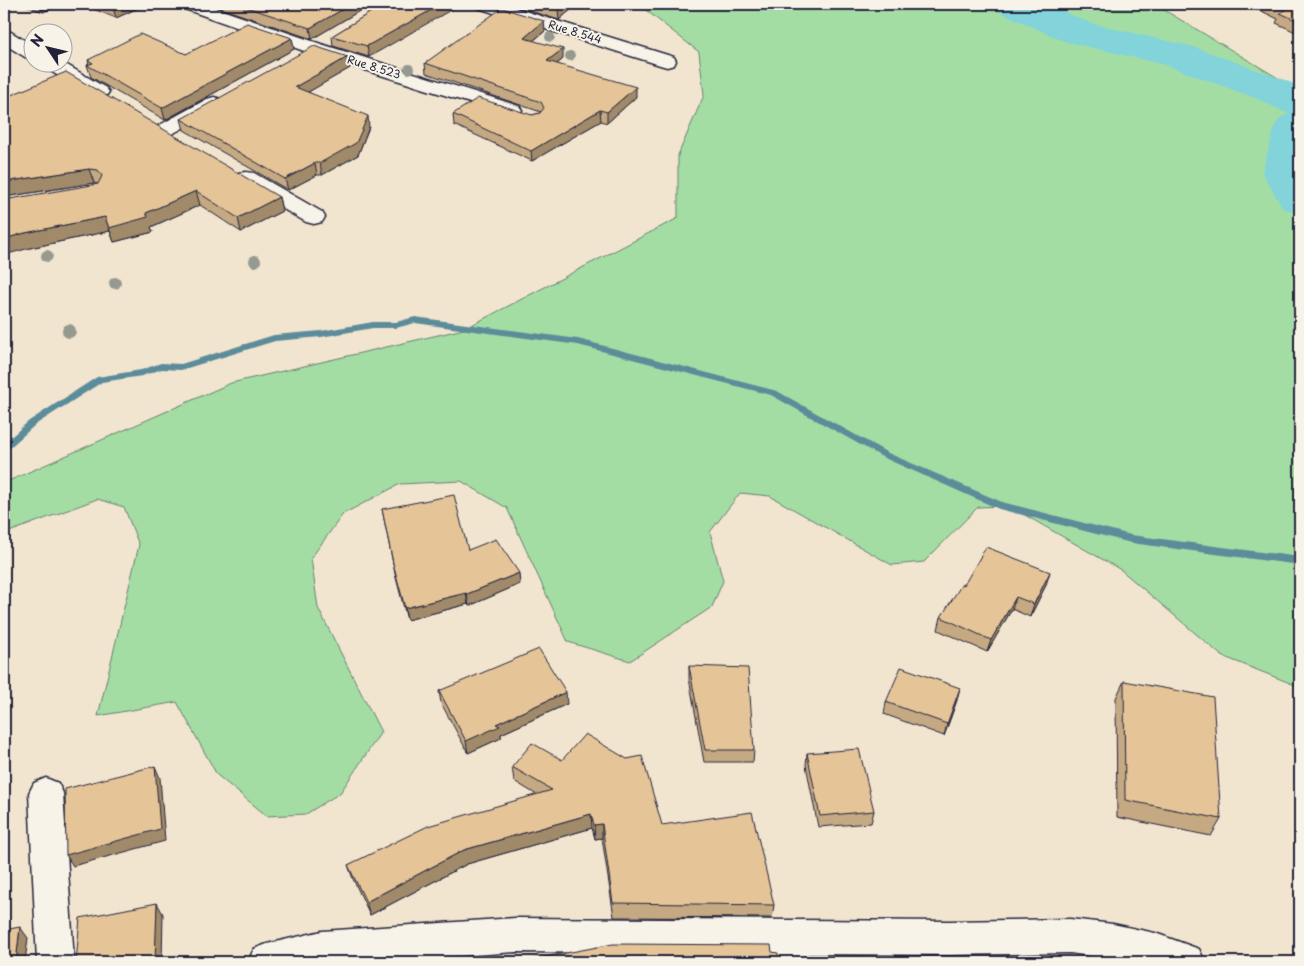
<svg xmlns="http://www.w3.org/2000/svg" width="1304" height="966" font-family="'Playpen Sans',sans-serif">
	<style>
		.green { fill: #a4dda3; stroke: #63806f }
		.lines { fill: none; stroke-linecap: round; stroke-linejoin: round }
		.stream { fill: #5c8c9a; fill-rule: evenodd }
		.river { fill: #82d3da; fill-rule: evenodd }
		.minor-casing { stroke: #22223b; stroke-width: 3 }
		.minor { fill: #f7f3e8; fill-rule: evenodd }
		.tree { fill: #95998f }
		.wall { fill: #c5a983; stroke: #22223b }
		.shaded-wall { fill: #a08a6a; stroke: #22223b }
		.building { fill: #e5c598; stroke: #22223b }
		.labels { text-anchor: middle; stroke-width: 4; stroke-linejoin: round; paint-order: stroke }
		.far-street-label { font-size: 11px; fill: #22223b; stroke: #f7f3e8 }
	</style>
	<rect width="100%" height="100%" fill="#f2e5d0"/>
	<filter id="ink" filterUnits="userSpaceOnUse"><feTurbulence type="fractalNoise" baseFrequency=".02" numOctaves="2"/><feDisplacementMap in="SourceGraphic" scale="10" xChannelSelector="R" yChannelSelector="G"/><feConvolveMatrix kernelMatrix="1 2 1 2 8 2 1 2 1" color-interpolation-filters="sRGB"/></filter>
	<g filter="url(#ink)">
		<polygon class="green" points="638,4 1154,4 1300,91 1300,687 1222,656 1121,570 1009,506 978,507 924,562 892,565 770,496 740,493 710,532 723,581 712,607 630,661 568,642 507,508 461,481 400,484 343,514 311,558 318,608 381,732 340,793 306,814 267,816 217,775 177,702 98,716 139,545 124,507 97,499 4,534 4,483 231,383 464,329 678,218 678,155 704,95 699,52"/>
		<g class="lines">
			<polygon class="stream" points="415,317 578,339 777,391 888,453 1002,502 1131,535 1300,557 1300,565 1131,543 999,509 882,457 771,395 578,345 415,323 396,328 373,328 321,337 275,341 181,370 162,369 142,376 102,382 35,425 7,450 4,451 4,443 29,421 97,377 141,370 161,363 181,364 274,335 321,331 373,322 396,322"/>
			<polygon class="river" points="995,4 1046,4 1090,23 1194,47 1285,80 1300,87 1300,213 1283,209 1262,173 1275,126 1281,117 1289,114 1255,98 1166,65 1063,41 1000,12"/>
			<defs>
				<g id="minor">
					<polygon points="179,4 204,4 321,44 519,106 522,110 519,114 512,116 505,114 307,52 182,8"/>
					<polygon points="475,4 502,4 674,57 676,61 674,65 667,67 660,65 478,8"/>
					<polygon points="4,31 11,32 32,45 32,59 25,57 4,44"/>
					<polygon points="40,62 62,62 106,88 109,92 106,96 99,98 92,96 42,66"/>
					<polygon points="214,97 221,99 224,103 221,107 172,134 165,136 158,134 155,130 158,126 207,99"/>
					<polygon points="246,172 254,173 322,212 325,217 322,222 314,224 306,222 238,183 235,178 238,173"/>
					<polygon points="46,778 58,783 63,793 74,962 37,962 29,793 34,783"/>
					<polygon points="515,918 949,921 1070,919 1113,924 1155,933 1199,949 1205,962 1129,962 1070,953 949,955 808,954 808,962 772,962 771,954 515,952 380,962 248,962 254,949 267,944 322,931"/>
				</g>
			</defs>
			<use href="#minor" class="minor-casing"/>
			<use href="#minor" class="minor"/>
		</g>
		<g class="tree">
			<circle cx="550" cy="37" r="5"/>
			<circle cx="570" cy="56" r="5"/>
			<circle cx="409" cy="69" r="5"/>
			<circle cx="47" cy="256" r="6"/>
			<circle cx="255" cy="261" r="6"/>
			<circle cx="115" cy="283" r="6"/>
			<circle cx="69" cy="331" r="7"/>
		</g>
		<g class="wall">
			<polygon points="23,4 63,4 43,12"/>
			<polygon points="81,4 147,4 116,18"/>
			<polygon points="209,4 371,4 312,39"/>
			<polygon points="384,4 369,57 333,46 332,36"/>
			<polygon points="508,4 574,4 574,7 559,20"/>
			<polygon points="1247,4 1300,4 1300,34 1276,23 1278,19"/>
			<polygon points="545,31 533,41 563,59 557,64 636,97 607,123 601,121 532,161 454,125 453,114 532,115 540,113 541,112 426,73 425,63"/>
			<polygon points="292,38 294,49 165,120 91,77 87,65 89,65 88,60 186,54"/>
			<polygon points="350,68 308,92 369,127 358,155 322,175 317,175 288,190 184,130 181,119"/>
			<polygon points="4,98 279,197 282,211 241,232 200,205 151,227 153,232 114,242 110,231 30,248 98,184 94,183 4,197"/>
			<polygon points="382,509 468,550 520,584 469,606 468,604 407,620 395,574"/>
			<polygon points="964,585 1046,585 1030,617 1012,609 987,652 938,630 941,617"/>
			<polygon points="689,666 754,750 753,762 704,762 689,678"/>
			<polygon points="1124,681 1221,819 1211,836 1117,817 1116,698"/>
			<polygon points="439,691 567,704 501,734 501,738 468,753 441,703"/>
			<polygon points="957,700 944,736 884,714 886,702"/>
			<polygon points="807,753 874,811 871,823 818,827 806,765"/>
			<polygon points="512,767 662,825 774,905 772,918 614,917 602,838 595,839 592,828 467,864 370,915 353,879 348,865 537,795 514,781"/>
		</g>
		<g class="shaded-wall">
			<polygon points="40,4 63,4 43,12"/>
			<polygon points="122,4 147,4 116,18 113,8"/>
			<polygon points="352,4 371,4 312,39 310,28"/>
			<polygon points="442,4 461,4 369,57 367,46"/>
			<polygon points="565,4 574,4 574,7 559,20 558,9"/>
			<polygon points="544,21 545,31 524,48 524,38"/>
			<polygon points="292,38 294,49 165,120 162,108"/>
			<polygon points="563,49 563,59 548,71 547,61"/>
			<polygon points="348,57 350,68 298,98 295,87"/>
			<polygon points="636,87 636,97 607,123 607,112"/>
			<polygon points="600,110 601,121 532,161 531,151"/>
			<polygon points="368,116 369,127 358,155 322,175 320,163"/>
			<polygon points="315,163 317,175 288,190 285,179"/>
			<polygon points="89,169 94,183 4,197 4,182"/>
			<polygon points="196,191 200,205 151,227 153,232 114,242 109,228 146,213"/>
			<polygon points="279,197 282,211 241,232 238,218"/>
			<polygon points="105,217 110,231 30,248 4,255 4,239 25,233"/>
			<polygon points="1050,572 1046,585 1030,617 1034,604"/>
			<polygon points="519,573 520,584 469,606 467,594"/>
			<polygon points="466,593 468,604 407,620 405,608"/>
			<polygon points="1016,597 1012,609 987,652 991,640"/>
			<polygon points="960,688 957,700 944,736 947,724"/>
			<polygon points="566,692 567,704 501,734 501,738 468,753 466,741 496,724"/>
			<polygon points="155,766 160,778 165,841 73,866 66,855"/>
			<polygon points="591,814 592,828 467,864 370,915 366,902 464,850"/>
			<polygon points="602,824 602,838 595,839 594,825"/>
			<polygon points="157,903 163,914 162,962 154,962"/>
			<polygon points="20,927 28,938 25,962 16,962"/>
		</g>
		<g class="building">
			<polygon points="103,4 122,4 113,8"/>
			<polygon points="237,4 352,4 310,28"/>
			<polygon points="384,4 442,4 367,46 332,36"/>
			<polygon points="541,4 565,4 558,9"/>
			<polygon points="1273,4 1300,4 1300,22 1280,13 1286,10"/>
			<polygon points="502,8 544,21 524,38 563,49 547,61 636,87 607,112 600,110 531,151 453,114 478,98 532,115 540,113 544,108 541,102 425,63"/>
			<polygon points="247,23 292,38 162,108 87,65 93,63 88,60 140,34 186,54"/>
			<polygon points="314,46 348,57 295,87 368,116 356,143 320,163 315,163 285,179 181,119"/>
			<polygon points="66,72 279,197 238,218 196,191 146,213 148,217 109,228 105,217 25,233 4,239 4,200 98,184 102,176 98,170 89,169 4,182 4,98"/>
			<polygon points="454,495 468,550 496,539 519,573 467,594 466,593 405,608 393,563 382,509"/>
			<polygon points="986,547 1050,572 1034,604 1016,597 991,640 941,617 962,584 964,585"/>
			<polygon points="539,649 566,692 496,724 500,726 466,741 439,691"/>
			<polygon points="689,666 748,668 754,750 705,750"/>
			<polygon points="901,667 960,688 947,724 886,702"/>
			<polygon points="1124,681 1213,697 1221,819 1125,800"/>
			<polygon points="585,734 627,759 642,756 662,825 752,812 774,905 613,903 602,824 594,825 591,814 464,850 366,902 348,865 428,826 552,790 512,767 532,743 562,760"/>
			<polygon points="859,749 874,811 820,816 807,753"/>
			<polygon points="155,766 160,829 66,855 65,789"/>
			<polygon points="157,903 155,962 76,962 80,918"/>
			<polygon points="20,927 16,962 4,962 4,930"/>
			<polygon points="613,944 771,945 772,952 778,953 779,962 519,962"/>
		</g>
	</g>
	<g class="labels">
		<g class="far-street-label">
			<text transform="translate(575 32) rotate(17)" y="4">Rue 8.544</text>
			<text transform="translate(374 67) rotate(17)" y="4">Rue 8.523</text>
		</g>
	</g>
	<rect width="1304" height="966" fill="none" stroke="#f7f3e8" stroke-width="20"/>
	<rect x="10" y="10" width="1284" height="946" fill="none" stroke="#22223b" stroke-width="2" filter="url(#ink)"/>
	<g transform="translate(48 48) rotate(305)"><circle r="24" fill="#f7f3e8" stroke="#a29fa3"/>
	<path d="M0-4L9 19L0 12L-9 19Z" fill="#22223b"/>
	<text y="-8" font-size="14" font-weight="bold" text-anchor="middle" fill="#22223b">N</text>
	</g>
</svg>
